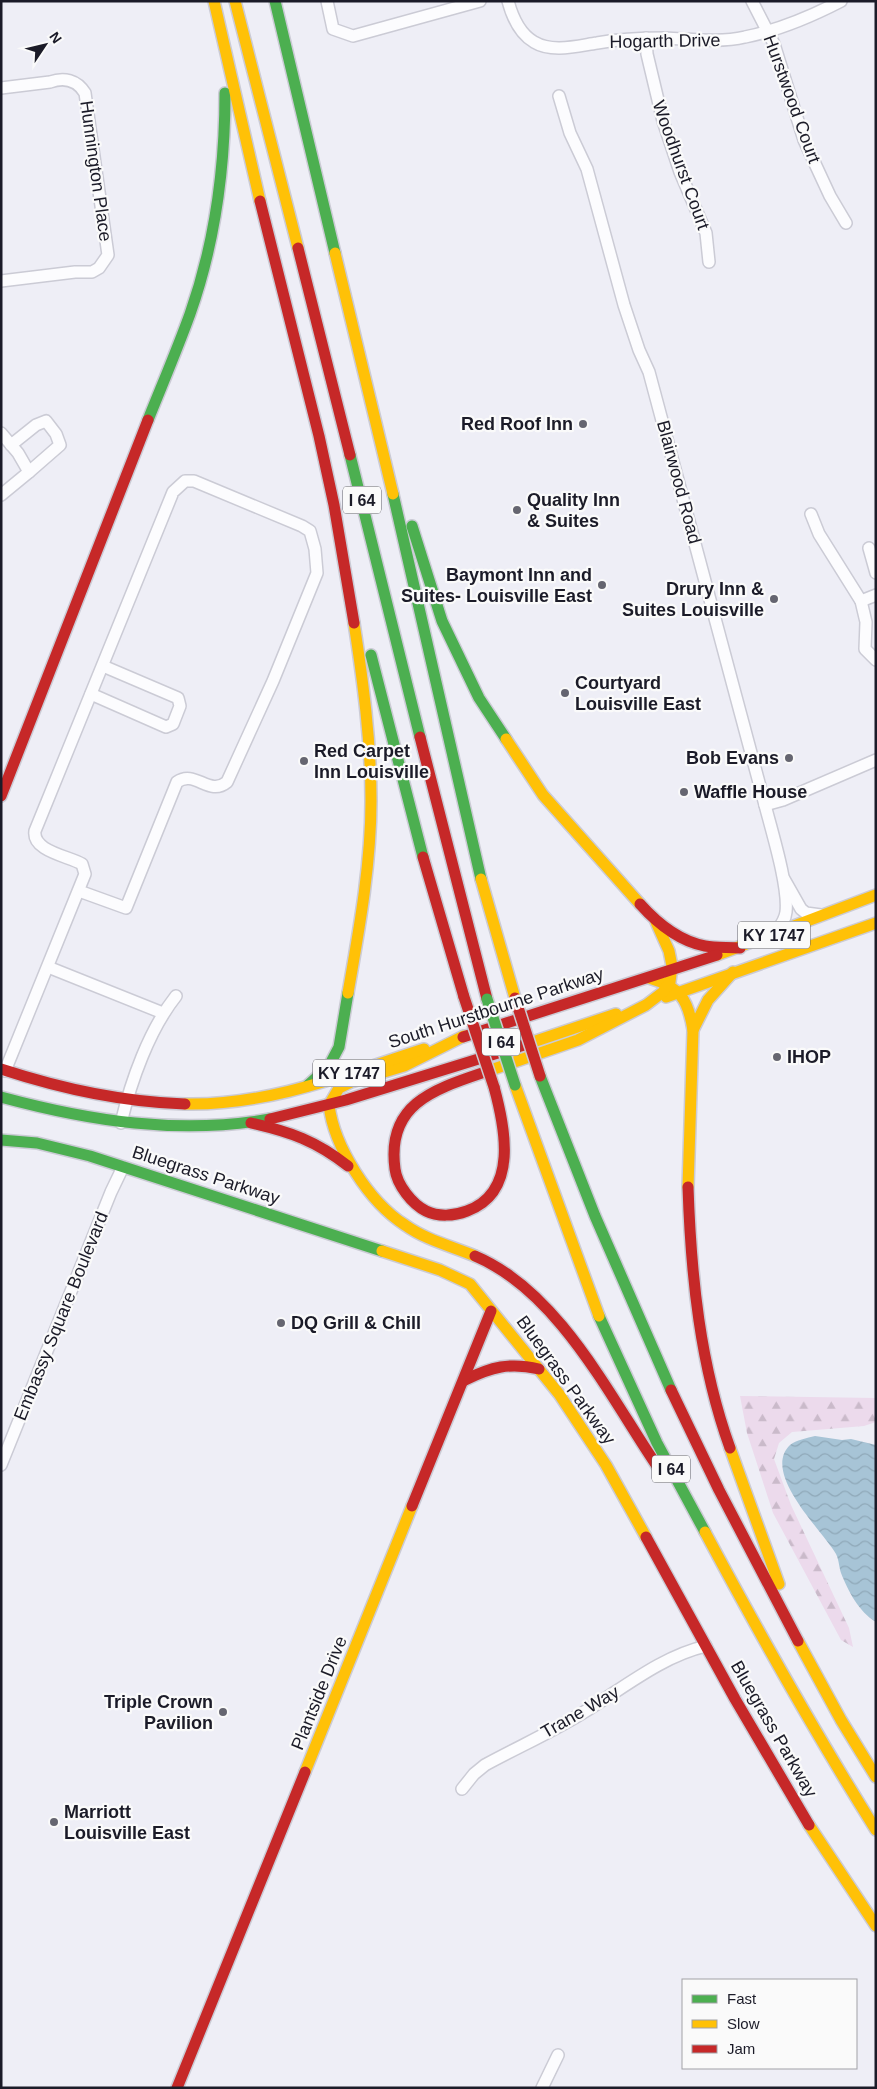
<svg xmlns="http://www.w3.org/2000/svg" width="877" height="2089" font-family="Arial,sans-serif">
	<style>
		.forest { fill: url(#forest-firs) }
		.water { fill: url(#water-waves) }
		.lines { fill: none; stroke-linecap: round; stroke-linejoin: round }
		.street-casing { stroke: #cbcbd5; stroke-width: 14 }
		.fast-casing { stroke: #cbcbd5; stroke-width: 14 }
		.slow-casing { stroke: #cbcbd5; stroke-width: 14 }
		.jam-casing { stroke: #cbcbd5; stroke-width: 14 }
		.street { stroke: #fcfcfe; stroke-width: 11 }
		.fast { stroke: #4caf50; stroke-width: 11 }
		.slow { stroke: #ffc107; stroke-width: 11 }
		.jam { stroke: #c62828; stroke-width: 11 }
		.fast-bridge-casing { stroke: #cbcbd1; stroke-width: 14; stroke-linecap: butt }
		.jam-bridge-casing { stroke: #cbcbd1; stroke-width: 14; stroke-linecap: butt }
		.fast-bridge { stroke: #4caf50; stroke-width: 11 }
		.jam-bridge { stroke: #c62828; stroke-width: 11 }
		.poi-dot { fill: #656570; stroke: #fafafa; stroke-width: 2 }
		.labels { text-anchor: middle; stroke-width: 4.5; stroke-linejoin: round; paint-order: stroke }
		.shield { fill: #fafafa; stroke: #5e5e67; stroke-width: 1 }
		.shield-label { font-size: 16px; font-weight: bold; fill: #1b1b28 }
		.street-label { font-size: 18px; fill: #1b1b28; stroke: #fafafa }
		.poi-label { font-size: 18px; font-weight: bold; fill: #1b1b28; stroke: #fafafa; text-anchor: start }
	</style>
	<defs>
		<pattern id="forest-firs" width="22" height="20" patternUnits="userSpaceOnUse" patternTransform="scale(1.25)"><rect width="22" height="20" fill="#ecdaec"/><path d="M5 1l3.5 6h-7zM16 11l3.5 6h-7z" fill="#cabaca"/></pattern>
		<pattern id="water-waves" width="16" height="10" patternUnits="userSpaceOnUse" patternTransform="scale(1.25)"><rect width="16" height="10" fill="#a7c4d6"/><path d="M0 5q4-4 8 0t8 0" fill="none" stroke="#8fa8b8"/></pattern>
	</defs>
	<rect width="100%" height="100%" fill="#eeeef6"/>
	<polygon class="forest" points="740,1396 876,1398 876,1422 864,1426 792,1432 779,1443 774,1459 791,1505 849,1628 853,1647 841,1640 773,1513 747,1433"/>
	<path class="water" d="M815 1436 842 1440 851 1439 876 1445V1622C859 1612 848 1591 841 1573 839 1567 839 1560 836 1554 822 1530 761 1473 790 1445 796 1440 807 1438 815 1436Z"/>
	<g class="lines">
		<defs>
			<g id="street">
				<polyline points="327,1 333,29 353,36 480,1"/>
				<path d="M508 1C512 16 520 34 534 42 552 53 577 46 597 43 619 39 642 38 665 38 692 39 719 43 745 37 780 30 810 17 841 1"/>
				<polyline points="752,1 774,44 804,140 830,196 846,223"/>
				<polyline points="646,38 647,54 663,121 680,172 706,233 709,262"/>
				<path d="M1 88 50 82C64 77 77 80 85 93L108 255 99 268 92 272H75L1 281"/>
				<path d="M559 96 570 133 587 169 624 305 639 350 649 372 765 805C772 832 789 887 786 912 785 921 780 926 775 933"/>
				<polyline points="1,433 18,453 29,472 1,495"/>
				<polyline points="11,445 36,425 46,421 56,434 60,445 29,472"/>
				<polyline points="811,514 819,534 861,601 866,622 865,649 876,660"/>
				<polyline points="869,548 876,573"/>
				<polyline points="861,601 876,595"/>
				<polyline points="91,694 166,727 173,724 180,706 178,698 103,666"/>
				<polyline points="765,805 783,800 876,760"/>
				<polyline points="784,879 801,909 806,913 821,915"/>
				<polyline points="48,967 163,1013"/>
				<path d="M5 1071 85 874 82 864C68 856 32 851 35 831L173 492 185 481H194L302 526 310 531 315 549 317 573 273 681 227 782C209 797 195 769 177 782L126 908 79 891"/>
				<path d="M121 1123C131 1081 149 1030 176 996"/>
				<polyline points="1,1465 111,1192 123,1167"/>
				<path d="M462 1789 474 1774 485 1765C520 1746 556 1730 589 1709 626 1686 663 1656 706 1646"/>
				<polyline points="542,2088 558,2055"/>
			</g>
			<g id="fast">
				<polyline points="275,1 335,253"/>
				<path d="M148 420C162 385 177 350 190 314 215 243 225 168 225 93"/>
				<polyline points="350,455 420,737"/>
				<polyline points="393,494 481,879"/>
				<polyline points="412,526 442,621 479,698 506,739"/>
				<polyline points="371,655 423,857"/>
				<polyline points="540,1076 595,1216 671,1390"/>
				<polyline points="307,1086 329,1066 339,1047 348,993"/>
				<path d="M1 1097C90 1121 179 1135 270 1119"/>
				<polyline points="1,1140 37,1143 90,1156 382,1251"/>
				<polyline points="599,1316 657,1443 705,1532"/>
			</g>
			<g id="slow">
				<polyline points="214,1 260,201"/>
				<polyline points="235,1 298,248"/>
				<polyline points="335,253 393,494"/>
				<polyline points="506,739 543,795 640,904"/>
				<polyline points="481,879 515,998"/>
				<polyline points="717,955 876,895"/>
				<path d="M649 978C680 987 688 999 693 1030L688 1187"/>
				<path d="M348 993C359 930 371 865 371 801 371 741 363 681 354 623"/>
				<polyline points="666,997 876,923"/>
				<polyline points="693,1030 708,1000 733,972"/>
				<path d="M464 1036 404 1066 351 1082 339 1088 329 1105C334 1147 369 1202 405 1225 426 1240 451 1246 475 1256"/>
				<polyline points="524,1045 616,1014"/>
				<polyline points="488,1071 578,1040 646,1005 663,992 670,982 672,966 669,951 656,922"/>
				<polyline points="515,1085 599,1316"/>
				<path d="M185 1104C268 1106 347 1074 424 1049"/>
				<polyline points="382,1251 440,1270 470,1284 559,1394 606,1465 646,1537"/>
				<polyline points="730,1448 779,1584"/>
				<path d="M705 1532C759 1633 815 1733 876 1830"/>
				<polyline points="798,1641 841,1720 876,1777"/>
				<polyline points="305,1772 412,1506"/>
				<polyline points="809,1825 876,1926"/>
			</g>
			<g id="jam">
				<polyline points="260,201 319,436 334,505 354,623"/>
				<polyline points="298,248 350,455"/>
				<polyline points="420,737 487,999"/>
				<polyline points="1,796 148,420"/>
				<polyline points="423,857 464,997"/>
				<path d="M640 904C657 923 679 941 705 946 716 948 729 947 740 948"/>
				<polyline points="463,1037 717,955"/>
				<path d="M1 1069C62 1089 121 1102 185 1104"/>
				<path d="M488 1071C435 1089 386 1103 395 1169 397 1185 412 1204 426 1211 438 1217 454 1216 467 1211 519 1192 505 1127 494 1087"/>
				<polyline points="270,1119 346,1100 524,1045"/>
				<path d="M251 1123C291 1132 316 1141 348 1166"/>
				<path d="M688 1187C691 1276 700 1365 730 1448"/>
				<path d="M475 1256C558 1291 609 1395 657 1466"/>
				<path d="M465 1380C491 1367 510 1362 539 1369"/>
				<polyline points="671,1390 719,1490 798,1641"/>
				<polyline points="412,1506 491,1311"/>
				<polyline points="646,1537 735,1699 809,1825"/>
				<polyline points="177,2088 305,1772"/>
			</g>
		</defs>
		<use href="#street" class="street-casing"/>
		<use href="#fast" class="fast-casing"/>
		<use href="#slow" class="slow-casing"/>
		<use href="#jam" class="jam-casing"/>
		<use href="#street" class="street"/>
		<use href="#fast" class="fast"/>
		<use href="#slow" class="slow"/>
		<use href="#jam" class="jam"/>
		<defs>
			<polyline id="fast-bridge" points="487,999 515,1085"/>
			<g id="jam-bridge">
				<polyline points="464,997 494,1087"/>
				<polyline points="515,998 540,1076"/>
			</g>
		</defs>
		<use href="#fast-bridge" class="fast-bridge-casing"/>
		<use href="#jam-bridge" class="jam-bridge-casing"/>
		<use href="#fast-bridge" class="fast-bridge"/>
		<use href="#jam-bridge" class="jam-bridge"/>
	</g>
	<g class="poi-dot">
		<circle cx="583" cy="424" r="5"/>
		<circle cx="517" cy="510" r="5"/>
		<circle cx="602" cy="585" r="5"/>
		<circle cx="774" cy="599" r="5"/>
		<circle cx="565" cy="693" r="5"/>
		<circle cx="789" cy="758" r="5"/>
		<circle cx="304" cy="761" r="5"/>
		<circle cx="684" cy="792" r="5"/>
		<circle cx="777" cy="1057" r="5"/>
		<circle cx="281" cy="1323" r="5"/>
		<circle cx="223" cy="1712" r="5"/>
		<circle cx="54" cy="1822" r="5"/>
	</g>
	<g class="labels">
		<g class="shield">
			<rect x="343" y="486.5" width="38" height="27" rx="4"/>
			<rect x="738" y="921.5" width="72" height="27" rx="4"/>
			<rect x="482" y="1028.5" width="38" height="27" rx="4"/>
			<rect x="313" y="1059.5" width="72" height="27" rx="4"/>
			<rect x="652" y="1455.5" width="38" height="27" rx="4"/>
		</g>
		<g class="shield-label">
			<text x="362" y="506">I 64</text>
			<text x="774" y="941">KY 1747</text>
			<text x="501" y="1048">I 64</text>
			<text x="349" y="1079">KY 1747</text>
			<text x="671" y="1475">I 64</text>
		</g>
		<g class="street-label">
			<text transform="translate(665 41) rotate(-1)" y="6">Hogarth Drive</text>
			<text transform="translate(792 99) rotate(70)" y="6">Hurstwood Court</text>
			<text transform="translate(681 165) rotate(70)" y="6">Woodhurst Court</text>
			<text transform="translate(96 171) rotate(82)" y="6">Hunnington Place</text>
			<text transform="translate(679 482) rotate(75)" y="6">Blairwood Road</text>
			<text transform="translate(496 1008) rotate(-18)" y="6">South Hurstbourne Parkway</text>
			<text transform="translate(206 1175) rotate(18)" y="6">Bluegrass Parkway</text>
			<text transform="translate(61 1316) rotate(-68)" y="6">Embassy Square Boulevard</text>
			<text transform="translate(566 1380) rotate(54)" y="6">Bluegrass Parkway</text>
			<text transform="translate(319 1693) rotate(-68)" y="6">Plantside Drive</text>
			<text transform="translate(580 1712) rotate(-30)" y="6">Trane Way</text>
			<text transform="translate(774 1729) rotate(60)" y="6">Bluegrass Parkway</text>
		</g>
		<g class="poi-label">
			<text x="573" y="430" text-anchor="end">Red Roof Inn</text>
			<text x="527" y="506">Quality Inn<tspan x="527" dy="21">&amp; Suites</tspan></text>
			<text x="592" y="581" text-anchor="end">Baymont Inn and<tspan x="592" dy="21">Suites- Louisville East</tspan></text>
			<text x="764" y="595" text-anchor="end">Drury Inn &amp;<tspan x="764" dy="21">Suites Louisville</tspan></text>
			<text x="575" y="689">Courtyard<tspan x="575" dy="21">Louisville East</tspan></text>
			<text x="314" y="757">Red Carpet<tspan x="314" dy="21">Inn Louisville</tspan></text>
			<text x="779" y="764" text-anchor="end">Bob Evans</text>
			<text x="694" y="798">Waffle House</text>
			<text x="787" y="1063">IHOP</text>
			<text x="291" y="1329">DQ Grill &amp; Chill</text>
			<text x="213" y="1708" text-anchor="end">Triple Crown<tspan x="213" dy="21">Pavilion</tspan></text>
			<text x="64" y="1818">Marriott<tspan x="64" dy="21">Louisville East</tspan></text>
		</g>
	</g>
	<rect width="877" height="2089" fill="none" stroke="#1b1b28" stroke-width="5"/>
	<rect x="682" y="1979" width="175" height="90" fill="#fafafa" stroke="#a1a1a6"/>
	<rect x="692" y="1995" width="25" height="8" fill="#4caf50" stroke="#a1a1a6"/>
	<text x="727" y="2004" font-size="15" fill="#1b1b28">Fast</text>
	<rect x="692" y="2020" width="25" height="8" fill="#ffc107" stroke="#a1a1a6"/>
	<text x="727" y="2029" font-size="15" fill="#1b1b28">Slow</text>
	<rect x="692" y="2045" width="25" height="8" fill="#c62828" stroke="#a1a1a6"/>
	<text x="727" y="2054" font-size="15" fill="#1b1b28">Jam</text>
	<g transform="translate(45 45) rotate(55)" stroke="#fafafa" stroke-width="4" paint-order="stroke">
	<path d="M0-4L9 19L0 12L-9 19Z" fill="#1b1b28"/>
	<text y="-8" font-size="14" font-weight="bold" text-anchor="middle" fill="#1b1b28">N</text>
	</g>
</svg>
